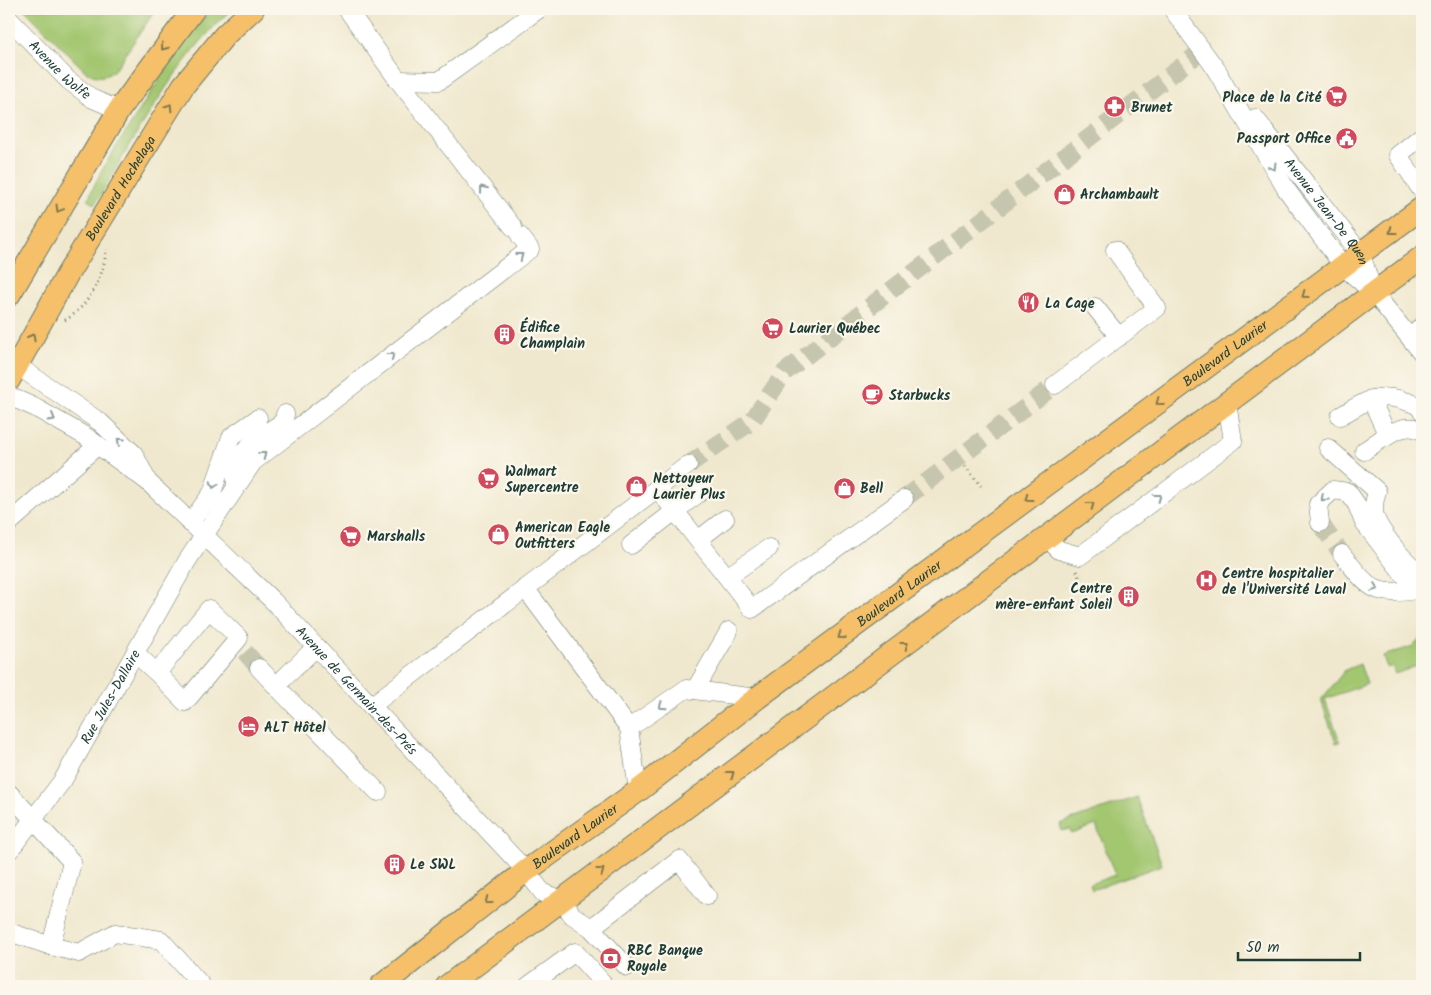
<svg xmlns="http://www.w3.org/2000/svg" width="1431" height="995" font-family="Kalam,sans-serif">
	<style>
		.green { fill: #a3c66f; stroke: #618252 }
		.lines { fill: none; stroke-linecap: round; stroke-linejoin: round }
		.minor-tunnel { stroke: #c6c6af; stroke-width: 18; stroke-dasharray: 18 9; stroke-linecap: butt }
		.minor-casing { stroke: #68796a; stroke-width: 19 }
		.major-casing { stroke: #68796a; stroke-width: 24 }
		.path { stroke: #68796a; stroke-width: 3; stroke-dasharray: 1 4; stroke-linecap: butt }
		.minor { stroke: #fff; stroke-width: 18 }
		.major { stroke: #f6c06b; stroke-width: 22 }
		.oneway { stroke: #80784d }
		.oneway2 { stroke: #8f9e9a }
		.labels { text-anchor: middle; stroke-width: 4.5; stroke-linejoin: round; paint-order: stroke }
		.street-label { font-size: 14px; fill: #1f3d34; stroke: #fbf7ec }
		.poi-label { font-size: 14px; font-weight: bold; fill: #1f3d34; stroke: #fbf7ec; text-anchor: start }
	</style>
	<rect width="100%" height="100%" fill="#fbf7ec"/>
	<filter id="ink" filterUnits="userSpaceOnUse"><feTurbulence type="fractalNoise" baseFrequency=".02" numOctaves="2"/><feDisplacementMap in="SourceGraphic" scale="10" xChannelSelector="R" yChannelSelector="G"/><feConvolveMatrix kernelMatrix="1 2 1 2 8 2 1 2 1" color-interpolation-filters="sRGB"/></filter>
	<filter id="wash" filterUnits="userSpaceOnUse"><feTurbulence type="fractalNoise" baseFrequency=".0096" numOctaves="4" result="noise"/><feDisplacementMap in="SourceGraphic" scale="20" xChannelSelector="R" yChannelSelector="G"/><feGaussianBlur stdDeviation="1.12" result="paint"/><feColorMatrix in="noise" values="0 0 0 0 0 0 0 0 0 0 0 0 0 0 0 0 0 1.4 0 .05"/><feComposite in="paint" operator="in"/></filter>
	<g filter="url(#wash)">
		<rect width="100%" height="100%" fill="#f0e8ce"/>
		<g class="green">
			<path d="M24 9H156L116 68C106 79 98 78 86 72Z"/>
			<path d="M212 9H232C173 63 136 137 95 204L88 200C98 173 115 149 131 124 156 84 180 44 212 9Z"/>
			<polygon points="1422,637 1422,664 1395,674 1392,666 1387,668 1383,656 1413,646"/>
			<polygon points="1360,664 1367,684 1325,699 1340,742 1336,743 1321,700 1345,670"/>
			<polygon points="1137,797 1162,865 1092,890 1090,884 1115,875 1096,825 1072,834 1070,829 1062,831 1060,824"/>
		</g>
	</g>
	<g filter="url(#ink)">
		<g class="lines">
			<g class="minor-tunnel">
				<polyline points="688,465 752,421 785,372 1203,50"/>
				<polyline points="904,499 1055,385"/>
				<polyline points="1320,523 1342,554"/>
				<polyline points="245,652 259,668"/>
			</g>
			<defs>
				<g id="minor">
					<polyline points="347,9 398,80 513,227"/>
					<polyline points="1172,9 1219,73"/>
					<path id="s1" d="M9 19 68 80 93 99 119 110"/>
					<polyline points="1213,65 1286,189 1344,267 1374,293 1422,353"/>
					<polyline points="398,80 439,81 539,9"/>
					<path id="s2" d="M1255 118 1361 254 1373 292"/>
					<polyline points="1422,136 1398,155 1422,191"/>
					<polyline points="1095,307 1119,337"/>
					<polyline points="1411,338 1422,326"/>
					<polyline points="9,360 100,422 134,454 146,478"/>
					<polyline points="1055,385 1157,308 1115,250"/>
					<path id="s3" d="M9 396 34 407 85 436 147 481 273 601 526 871 543 893 562 900 572 915 591 928 627 967"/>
					<polyline points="1371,399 1388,436"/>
					<path d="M1340 416C1364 403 1374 392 1402 400 1411 403 1417 403 1422 411"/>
					<path d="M1328 448 1377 491C1374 502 1372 511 1377 522 1384 535 1408 569 1422 571"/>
					<path d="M1364 451C1380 441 1402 419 1422 431"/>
					<path d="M236 487C232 449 257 440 284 421L285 414"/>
					<polyline points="657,488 675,511 703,490"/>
					<polyline points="9,523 98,445"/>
					<polyline points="190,523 212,493 231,437 258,418"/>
					<polyline points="1320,523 1318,504 1333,490 1348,492 1357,505 1364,523 1394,562 1409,581 1422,586"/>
					<polyline points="1047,538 1059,550 1080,556 1233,441 1227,403"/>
					<polyline points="698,540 725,519"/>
					<polyline points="631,545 675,511 752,609 904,499"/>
					<path d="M1342 554C1371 591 1374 597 1422 589"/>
					<polyline points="727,577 769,548"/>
					<polyline points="525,588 629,728"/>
					<polyline points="316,647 276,686 378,792"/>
					<polyline points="135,653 157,673 209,609 239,638 185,702 157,673"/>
					<polyline points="259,668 276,686"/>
					<polyline points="695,690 729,631"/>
					<polyline points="371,706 688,465"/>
					<polyline points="638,791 629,728 686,689 757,698"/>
					<polyline points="9,793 72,862 51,946 9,932"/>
					<path id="s4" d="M9 851 63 780 187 561 253 462 530 249 520 236"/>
					<polyline points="591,928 679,860 707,896"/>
					<polyline points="51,946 79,953 115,933 161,940 202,986"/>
					<polyline points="528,986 575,952 602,982 597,986"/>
				</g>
				<g id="major">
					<polyline points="9,295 119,110 194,9"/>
					<path id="s5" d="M9 380 67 275 183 86 225 35 253 9"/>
					<path id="s6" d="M381 986 526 871 638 791 757 698 1422 208"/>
					<polyline points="447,986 1422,257"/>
				</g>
			</defs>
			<use href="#minor" class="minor-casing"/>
			<use href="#major" class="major-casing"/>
			<g class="path">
				<path d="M65 320C89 307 105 274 106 249"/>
				<polyline points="965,466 981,486"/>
				<polyline points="1077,571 1085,594"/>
			</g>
			<use href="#minor" class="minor"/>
			<use href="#major" class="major"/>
		</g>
		<defs><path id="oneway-chevron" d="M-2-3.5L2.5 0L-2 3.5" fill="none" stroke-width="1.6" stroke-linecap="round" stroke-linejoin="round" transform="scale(1.25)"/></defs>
		<g class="oneway">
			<use href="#oneway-chevron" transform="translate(164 47) rotate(128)"/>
			<use href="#oneway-chevron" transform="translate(169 107) rotate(-58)"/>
			<use href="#oneway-chevron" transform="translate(59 209) rotate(121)"/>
			<use href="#oneway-chevron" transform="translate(1392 231) rotate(143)"/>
			<use href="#oneway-chevron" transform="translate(1305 295) rotate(144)"/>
			<use href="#oneway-chevron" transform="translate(32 337) rotate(-61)"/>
			<use href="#oneway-chevron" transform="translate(1159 402) rotate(144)"/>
			<use href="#oneway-chevron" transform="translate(1028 498) rotate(144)"/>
			<use href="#oneway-chevron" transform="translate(1091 505) rotate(-37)"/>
			<use href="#oneway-chevron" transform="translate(841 636) rotate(144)"/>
			<use href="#oneway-chevron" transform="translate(905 645) rotate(-37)"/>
			<use href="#oneway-chevron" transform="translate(731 774) rotate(-37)"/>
			<use href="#oneway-chevron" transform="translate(601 871) rotate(-37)"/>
			<use href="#oneway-chevron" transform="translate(488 901) rotate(142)"/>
		</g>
		<g class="oneway2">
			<use href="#oneway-chevron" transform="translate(1273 167) rotate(59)"/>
			<use href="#oneway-chevron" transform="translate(483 189) rotate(-128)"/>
			<use href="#oneway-chevron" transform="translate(520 256) rotate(-38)"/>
			<use href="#oneway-chevron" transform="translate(391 356) rotate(-38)"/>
			<use href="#oneway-chevron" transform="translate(52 418) rotate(30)"/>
			<use href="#oneway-chevron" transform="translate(120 441) rotate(-137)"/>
			<use href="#oneway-chevron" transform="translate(263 455) rotate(-38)"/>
			<use href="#oneway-chevron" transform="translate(214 485) rotate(108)"/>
			<use href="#oneway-chevron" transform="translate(1158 497) rotate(-37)"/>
			<use href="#oneway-chevron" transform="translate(1324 498) rotate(136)"/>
			<use href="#oneway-chevron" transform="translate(1375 588) rotate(19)"/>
			<use href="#oneway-chevron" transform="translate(662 706) rotate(145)"/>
		</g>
	</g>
	<defs>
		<symbol id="supermarket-disc" viewBox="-11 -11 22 22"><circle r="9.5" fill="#d1495b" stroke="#fbf7ec"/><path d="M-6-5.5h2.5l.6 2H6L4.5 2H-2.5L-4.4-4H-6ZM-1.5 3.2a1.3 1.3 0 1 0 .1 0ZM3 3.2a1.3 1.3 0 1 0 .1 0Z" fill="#fff"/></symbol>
		<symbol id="pharmacy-disc" viewBox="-11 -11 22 22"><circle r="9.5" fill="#d1495b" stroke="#fbf7ec"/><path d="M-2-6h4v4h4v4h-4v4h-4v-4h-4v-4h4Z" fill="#fff"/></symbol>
		<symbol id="civic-disc" viewBox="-11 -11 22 22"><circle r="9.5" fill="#d1495b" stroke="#fbf7ec"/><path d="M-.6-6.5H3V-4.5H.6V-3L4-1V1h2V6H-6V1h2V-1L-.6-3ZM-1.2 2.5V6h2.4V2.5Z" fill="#fff"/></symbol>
		<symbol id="shop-disc" viewBox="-11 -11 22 22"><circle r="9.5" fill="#d1495b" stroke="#fbf7ec"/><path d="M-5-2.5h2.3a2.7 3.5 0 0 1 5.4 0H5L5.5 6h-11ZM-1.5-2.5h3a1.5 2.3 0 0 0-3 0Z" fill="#fff"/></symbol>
		<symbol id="restaurant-disc" viewBox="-11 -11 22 22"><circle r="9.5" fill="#d1495b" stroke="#fbf7ec"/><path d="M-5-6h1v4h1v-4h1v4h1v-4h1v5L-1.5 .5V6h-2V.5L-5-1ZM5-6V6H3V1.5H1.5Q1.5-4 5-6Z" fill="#fff"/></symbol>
		<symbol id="building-disc" viewBox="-11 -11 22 22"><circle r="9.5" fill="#d1495b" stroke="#fbf7ec"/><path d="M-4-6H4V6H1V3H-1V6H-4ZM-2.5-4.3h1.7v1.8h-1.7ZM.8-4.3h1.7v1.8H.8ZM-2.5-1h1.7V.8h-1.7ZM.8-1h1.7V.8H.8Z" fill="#fff"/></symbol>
		<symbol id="cafe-disc" viewBox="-11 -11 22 22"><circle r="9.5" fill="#d1495b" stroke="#fbf7ec"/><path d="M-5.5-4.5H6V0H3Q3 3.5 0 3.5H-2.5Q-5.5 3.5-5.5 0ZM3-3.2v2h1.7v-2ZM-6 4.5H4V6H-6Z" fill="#fff"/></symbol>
		<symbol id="hospital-disc" viewBox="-11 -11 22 22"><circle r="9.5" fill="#d1495b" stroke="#fbf7ec"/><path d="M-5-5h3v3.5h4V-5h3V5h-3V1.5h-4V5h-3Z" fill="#fff"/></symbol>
		<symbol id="hotel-disc" viewBox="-11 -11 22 22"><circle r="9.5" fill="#d1495b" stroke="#fbf7ec"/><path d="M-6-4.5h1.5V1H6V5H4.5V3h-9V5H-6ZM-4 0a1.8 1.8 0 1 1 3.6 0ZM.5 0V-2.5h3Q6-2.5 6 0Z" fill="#fff"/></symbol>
		<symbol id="bank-disc" viewBox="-11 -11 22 22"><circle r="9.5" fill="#d1495b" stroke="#fbf7ec"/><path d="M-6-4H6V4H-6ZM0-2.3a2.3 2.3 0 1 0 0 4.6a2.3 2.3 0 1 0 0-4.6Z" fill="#fff"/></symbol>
	</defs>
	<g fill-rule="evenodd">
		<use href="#supermarket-disc" x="1324" y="84" width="25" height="25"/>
		<use href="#pharmacy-disc" x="1102" y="94" width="25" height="25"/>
		<use href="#civic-disc" x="1334" y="126" width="25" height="25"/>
		<use href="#shop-disc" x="1052" y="182" width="25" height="25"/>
		<use href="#restaurant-disc" x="1016" y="290" width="25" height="25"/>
		<use href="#supermarket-disc" x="760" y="316" width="25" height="25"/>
		<use href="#building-disc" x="492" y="322" width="25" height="25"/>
		<use href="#cafe-disc" x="860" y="382" width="25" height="25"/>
		<use href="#supermarket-disc" x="476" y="466" width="25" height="25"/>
		<use href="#shop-disc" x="624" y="474" width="25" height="25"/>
		<use href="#shop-disc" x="832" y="476" width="25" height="25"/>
		<use href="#shop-disc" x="486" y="522" width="25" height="25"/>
		<use href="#supermarket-disc" x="338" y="524" width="25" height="25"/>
		<use href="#hospital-disc" x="1194" y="568" width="25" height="25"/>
		<use href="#building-disc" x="1116" y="584" width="25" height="25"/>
		<use href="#hotel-disc" x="236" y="714" width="25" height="25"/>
		<use href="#building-disc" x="382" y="852" width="25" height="25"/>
		<use href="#bank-disc" x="598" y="946" width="25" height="25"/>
	</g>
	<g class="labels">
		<g class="street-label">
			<text dy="5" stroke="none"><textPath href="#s1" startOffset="72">Avenue Wolfe</textPath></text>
			<text dy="5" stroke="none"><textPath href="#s5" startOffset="222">Boulevard Hochelaga</textPath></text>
			<text dy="5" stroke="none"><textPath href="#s2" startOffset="118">Avenue Jean-De Quen</textPath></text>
			<text dy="5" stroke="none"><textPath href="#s6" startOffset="1055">Boulevard Laurier</textPath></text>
			<text dy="5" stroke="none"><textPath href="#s6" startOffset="650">Boulevard Laurier</textPath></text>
			<text dy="5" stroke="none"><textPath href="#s3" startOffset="459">Avenue de Germain-des-Prés</textPath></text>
			<text dy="5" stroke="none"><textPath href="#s4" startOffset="185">Rue Jules-Dallaire</textPath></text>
			<text dy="5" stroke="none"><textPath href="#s6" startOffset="245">Boulevard Laurier</textPath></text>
		</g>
		<g class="poi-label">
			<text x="1321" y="102" text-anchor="end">Place de la Cité</text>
			<text x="1131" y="112">Brunet</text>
			<text x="1331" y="143" text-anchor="end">Passport Office</text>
			<text x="1080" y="199">Archambault</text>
			<text x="1045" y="308">La Cage</text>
			<text x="520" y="332">Édifice<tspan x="520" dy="16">Champlain</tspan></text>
			<text x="789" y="333">Laurier Québec</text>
			<text x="889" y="400">Starbucks</text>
			<text x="505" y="476">Walmart<tspan x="505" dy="16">Supercentre</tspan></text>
			<text x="653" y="483">Nettoyeur<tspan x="653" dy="16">Laurier Plus</tspan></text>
			<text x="860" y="493">Bell</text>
			<text x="515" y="532">American Eagle<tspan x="515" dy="16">Outfitters</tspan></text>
			<text x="367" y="541">Marshalls</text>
			<text x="1222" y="578">Centre hospitalier<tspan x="1222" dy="16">de l'Université Laval</tspan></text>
			<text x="1112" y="593" text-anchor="end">Centre<tspan x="1112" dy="16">mère-enfant Soleil</tspan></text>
			<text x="264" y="732">ALT Hôtel</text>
			<text x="410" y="869">Le SWL</text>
			<text x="627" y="955">RBC Banque<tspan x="627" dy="16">Royale</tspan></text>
		</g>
	</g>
	<rect width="1431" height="995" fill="none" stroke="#fbf7ec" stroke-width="30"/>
	<path d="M1238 952v8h122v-8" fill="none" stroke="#1f3d34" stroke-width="2.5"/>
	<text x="1246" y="952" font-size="15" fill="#1f3d34" stroke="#fbf7ec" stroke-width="4" paint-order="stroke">50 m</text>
</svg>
